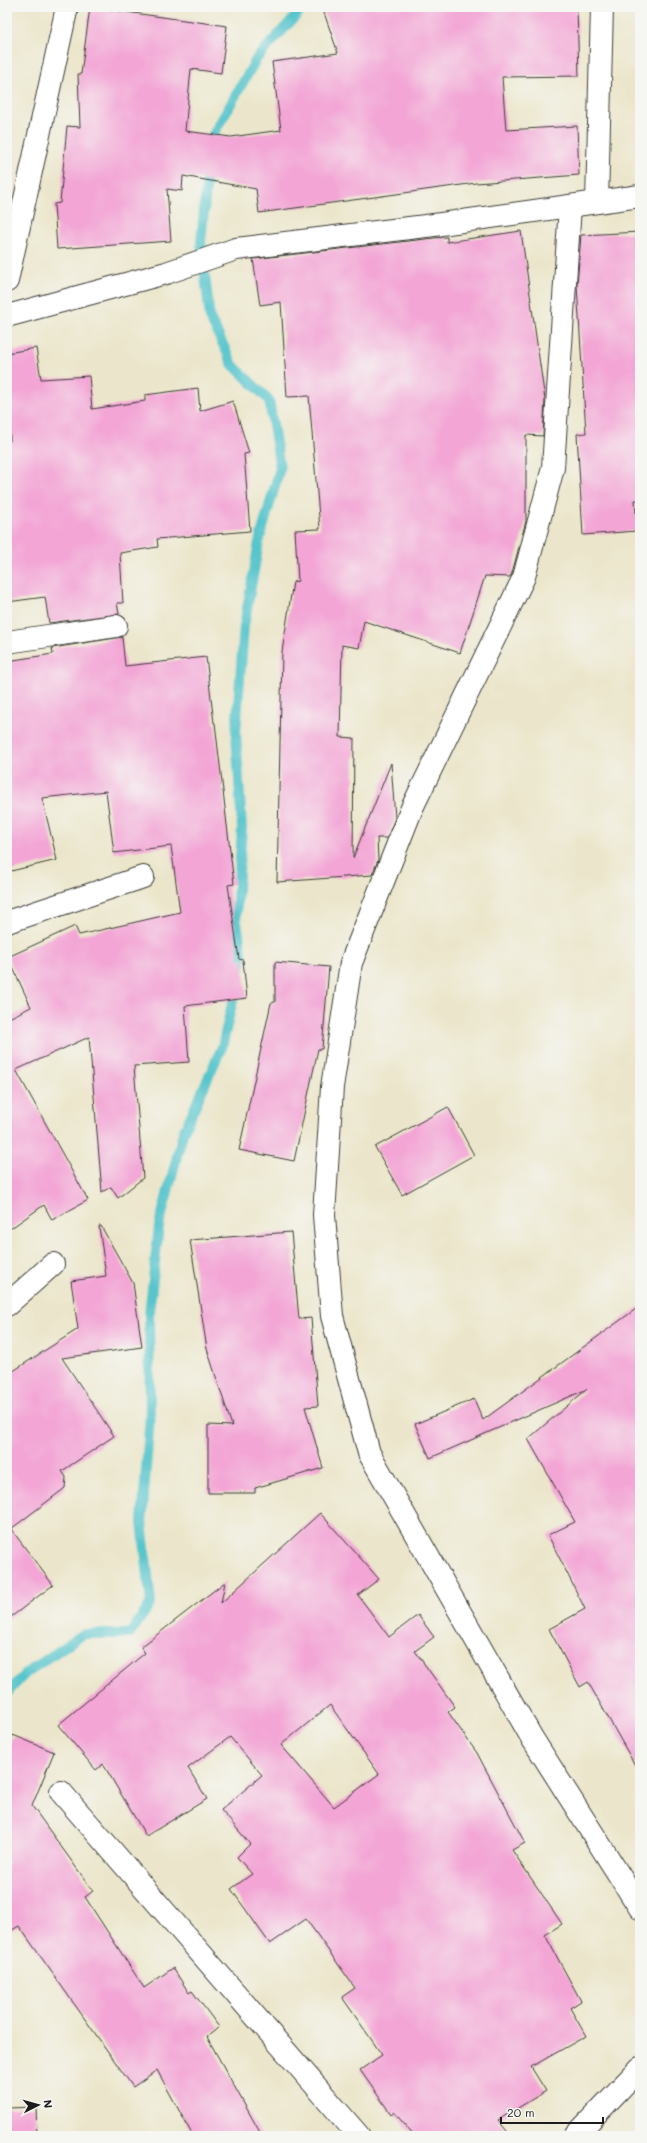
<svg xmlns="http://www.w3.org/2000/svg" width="647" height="2143" font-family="Mali,sans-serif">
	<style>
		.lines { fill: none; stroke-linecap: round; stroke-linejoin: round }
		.stream { stroke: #57c5cc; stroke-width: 10 }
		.building { fill: #f3a6d5; fill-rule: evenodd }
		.minor-casing { stroke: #3b3a36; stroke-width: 24 }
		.minor { stroke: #fff; stroke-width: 22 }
	</style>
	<rect width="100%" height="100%" fill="#f6f6f2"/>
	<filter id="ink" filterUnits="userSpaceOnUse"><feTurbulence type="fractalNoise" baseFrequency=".025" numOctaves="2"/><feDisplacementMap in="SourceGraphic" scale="8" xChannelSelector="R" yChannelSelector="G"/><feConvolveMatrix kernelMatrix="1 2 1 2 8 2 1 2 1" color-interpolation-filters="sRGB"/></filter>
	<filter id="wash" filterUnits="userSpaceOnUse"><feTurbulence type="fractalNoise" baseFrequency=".012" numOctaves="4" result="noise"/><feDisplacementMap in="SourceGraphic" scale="16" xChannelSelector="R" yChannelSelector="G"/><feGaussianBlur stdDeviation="0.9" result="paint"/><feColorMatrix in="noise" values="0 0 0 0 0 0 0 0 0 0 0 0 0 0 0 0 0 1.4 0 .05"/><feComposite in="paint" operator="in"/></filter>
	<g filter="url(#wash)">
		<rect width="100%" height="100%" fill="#ebe6cb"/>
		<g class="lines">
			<g class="stream">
				<polyline points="210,146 210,140 257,58 304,7"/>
				<polyline points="208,168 201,242 210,318 233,365 269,400 280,468 259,542 244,626 236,733 242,828 236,917 242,954 239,972"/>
				<polyline points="7,1693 25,1674 83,1634 130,1634 151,1603 142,1522 150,1415 149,1314 159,1226 183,1133 222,1047 236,987"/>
			</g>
		</g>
		<g id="blocks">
			<g class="building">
				<polygon points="90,7 227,26 221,73 191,69 185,131 231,137 281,130 272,62 338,53 322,7 577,7 579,76 502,77 506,130 577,126 579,175 476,183 259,213 256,189 183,176 182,191 167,189 171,241 57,249 54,204 60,203 67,126 80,127 78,74 81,74"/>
				<polygon points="521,231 545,400 543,436 526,435 526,521 512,573 510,577 485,576 460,653 364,621 359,648 342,645 340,737 354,738 353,858 391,763 395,818 387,838 377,838 378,860 372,875 277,882 282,652 293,582 298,581 295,530 320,529 309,396 287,397 281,302 260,305 253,259 434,238 447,237 447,242"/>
				<polygon points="640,232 640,500 635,500 637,531 583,535 577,434 586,433 577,285 581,235"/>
				<polygon points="36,348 41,379 89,376 92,409 145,401 145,395 198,388 200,411 233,401 249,453 244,454 250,531 157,539 158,547 120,553 123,603 117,603 119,614 49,623 45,597 7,602 7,441 10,441 7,353"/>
				<polygon points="122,637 125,666 206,657 214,723 215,723 234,884 228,885 239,959 243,960 247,998 185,1006 189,1062 134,1066 143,1178 118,1198 111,1187 102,1192 89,1037 16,1070 88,1200 52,1220 44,1205 7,1231 7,1019 31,1007 8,957 75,926 79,935 180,912 171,846 114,853 106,791 42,798 57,860 7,872 7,661 53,654 52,648"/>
				<polygon points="275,962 329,967 322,1049 318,1049 294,1161 239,1150 271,1003 275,1002"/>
				<polygon points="448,1107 474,1155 402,1195 375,1147"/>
				<polygon points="99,1226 101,1226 133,1283 142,1347 62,1358 114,1436 62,1471 66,1477 65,1488 11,1529 53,1585 7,1620 7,1375 78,1329 71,1281 106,1276"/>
				<polygon points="291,1232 299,1319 311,1318 318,1406 305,1407 323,1468 255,1488 255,1493 208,1493 208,1425 232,1426 207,1349 190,1240"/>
				<polygon points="640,1306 640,1774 588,1682 580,1687 549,1629 585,1609 548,1535 575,1522 528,1439 587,1389 430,1458 415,1424 474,1399 483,1420"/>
				<path d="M320 1513 379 1579 358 1595 389 1637 418 1615 434 1637 415 1651 455 1707 448 1712 477 1753 525 1843 512 1850 562 1924 545 1935 581 2001 570 2008 586 2036 531 2067 546 2091 498 2120 511 2136H414L394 2112 391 2114 360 2070 382 2055 342 1997 355 1988 306 1919 270 1944 231 1889 252 1874 237 1857 250 1844 221 1810 262 1775 230 1737 188 1768 207 1799 146 1836 103 1764 96 1770 58 1725 145 1653 141 1647 225 1582 221 1603ZM330 1705 379 1774 334 1807 281 1745Z"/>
				<polygon points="13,1735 54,1752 32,1806 93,1891 85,1897 144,1988 173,1968 189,1993 192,1991 219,2027 207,2037 262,2136 193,2136 157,2070 133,2087 19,1926 7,1933 7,1750"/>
				<polygon points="36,2107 37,2136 7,2136 7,2108"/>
			</g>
		</g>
	</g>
	<g filter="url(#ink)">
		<use href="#blocks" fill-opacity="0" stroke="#3b3a36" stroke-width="1"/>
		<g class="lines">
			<defs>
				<g id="minor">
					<polyline points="597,202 602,7"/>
					<polyline points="570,206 553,468 524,577 412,808 351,963 332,1087 324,1215 332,1316 369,1453 532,1738 640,1908"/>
					<polyline points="7,281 67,7"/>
					<polyline points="7,316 166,273 236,249 434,225 640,196"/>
					<polyline points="7,642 116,626"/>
					<polyline points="7,922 143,877"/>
					<polyline points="7,1305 53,1264"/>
					<polyline points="61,1792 359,2136"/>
					<polyline points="575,2136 640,2068"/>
				</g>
			</defs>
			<use href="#minor" class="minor-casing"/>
			<use href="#minor" class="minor"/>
		</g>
	</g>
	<rect width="647" height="2143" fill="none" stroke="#f6f6f2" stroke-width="24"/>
	<g transform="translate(38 2105) rotate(84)" stroke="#f6f6f2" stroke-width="3" paint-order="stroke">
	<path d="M0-3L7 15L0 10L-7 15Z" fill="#1c1c1c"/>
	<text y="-6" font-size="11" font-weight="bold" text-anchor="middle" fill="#1c1c1c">N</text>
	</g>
	<path d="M501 2117v6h102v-6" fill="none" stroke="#1c1c1c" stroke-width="2"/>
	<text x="507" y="2117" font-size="12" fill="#1c1c1c" stroke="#f6f6f2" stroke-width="3" paint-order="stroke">20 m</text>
</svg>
